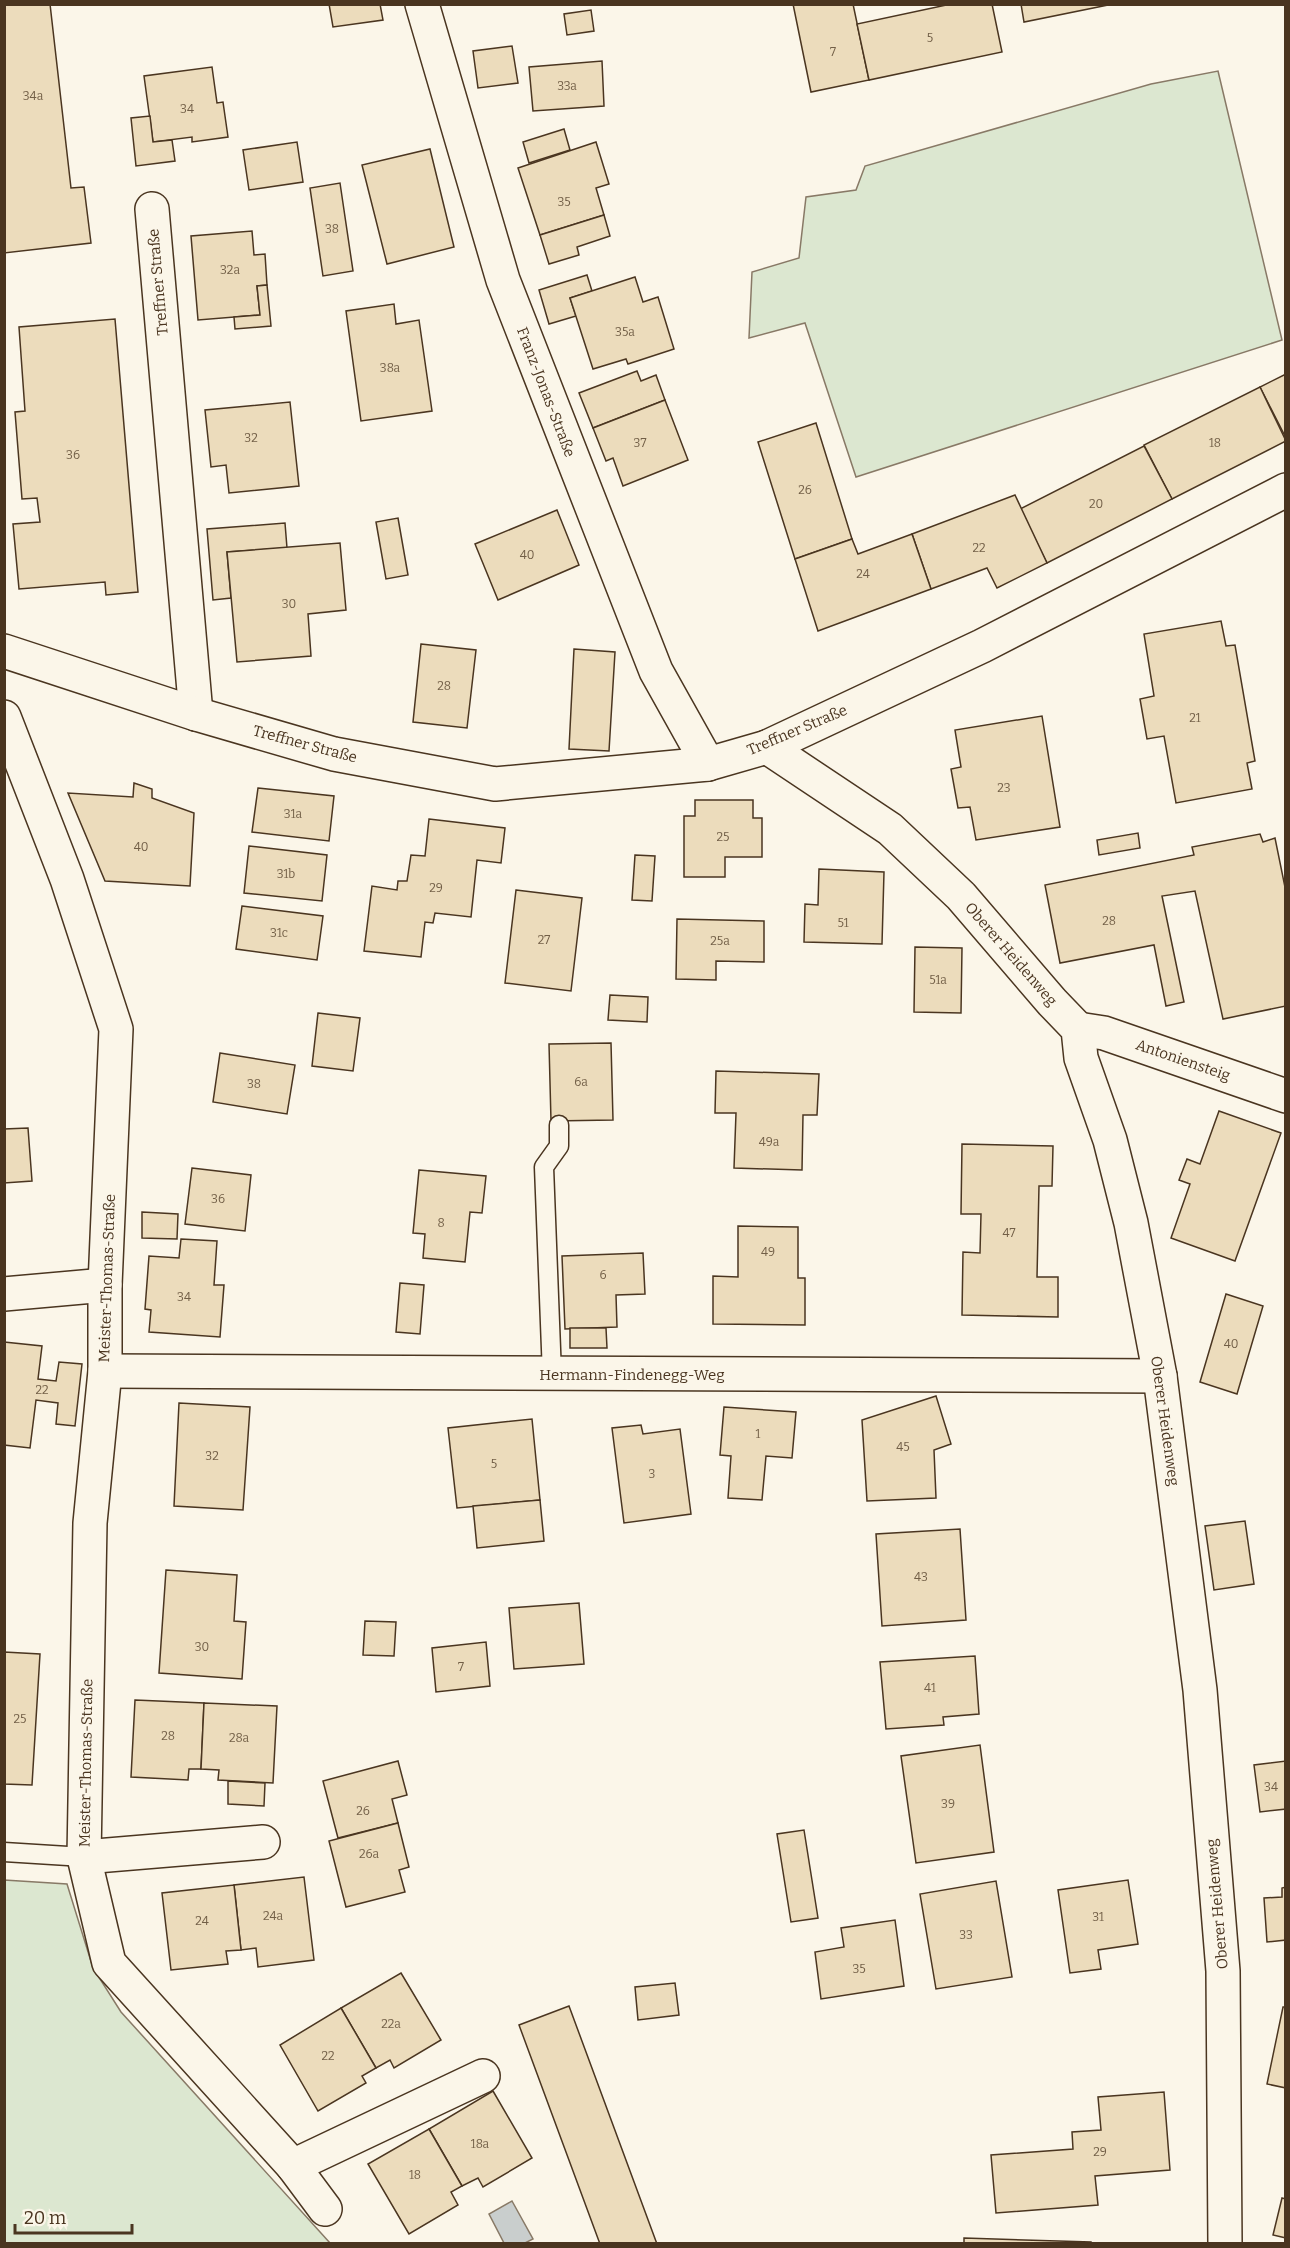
<svg xmlns="http://www.w3.org/2000/svg" width="1290" height="2248" font-family="Bitter,serif">
	<style>
		.green { fill: #dce7d0; stroke: #887966; stroke-width: 1.5 }
		.water { fill: #c9cecd; stroke: #887966; stroke-width: 1.5 }
		.building { fill: #ecdcbc; stroke: #4a3520; stroke-width: 1.5 }
		.lines { fill: none; stroke-linecap: round; stroke-linejoin: round }
		.service-casing { stroke: #4a3520; stroke-width: 21 }
		.minor-casing { stroke: #4a3520; stroke-width: 36 }
		.service { stroke: #fbf6e9; stroke-width: 18 }
		.minor { stroke: #fbf6e9; stroke-width: 33 }
		.labels { text-anchor: middle; stroke-width: 4.5; stroke-linejoin: round; paint-order: stroke }
		.number-label { font-size: 12px; fill: #725f47 }
		.street-label { font-size: 15px; fill: #4a3520; stroke: #fbf6e9 }
	</style>
	<rect width="100%" height="100%" fill="#fbf6e9"/>
	<g class="green">
		<polygon points="1218,71 1282,340 856,477 805,323 749,338 752,272 799,258 806,197 856,190 865,166 1151,84"/>
		<polygon points="4,1880 67,1884 93,1968 121,2012 330,2243 5,2243"/>
	</g>
	<polygon class="water" points="512,2201 533,2239 525,2243 504,2243 489,2214"/>
	<g class="building">
		<polygon points="4,4 50,4 71,188 84,187 91,243 4,253"/>
		<polygon points="329,4 380,4 383,20 333,27"/>
		<polygon points="793,4 853,4 869,80 811,92"/>
		<polygon points="951,4 992,4 1002,52 869,80 857,24"/>
		<polygon points="1021,4 1113,4 1024,22"/>
		<polygon points="591,10 594,31 567,35 564,14"/>
		<polygon points="512,46 518,83 478,88 473,51"/>
		<polygon points="602,61 604,106 533,111 529,67"/>
		<polygon points="212,67 217,103 223,102 228,137 192,142 192,137 153,142 144,76"/>
		<polygon points="150,116 153,142 172,140 175,161 136,166 131,118"/>
		<polygon points="564,129 570,150 529,163 523,142"/>
		<polygon points="297,142 303,182 249,190 243,150"/>
		<polygon points="596,142 609,184 596,188 604,215 540,235 518,168"/>
		<polygon points="430,149 454,247 387,264 362,165"/>
		<polygon points="340,183 353,271 323,276 310,188"/>
		<polygon points="604,215 610,236 577,247 579,255 549,264 540,235"/>
		<polygon points="252,231 254,255 265,254 267,285 257,286 260,315 198,320 191,236"/>
		<polygon points="587,275 592,291 570,298 576,316 549,324 539,290"/>
		<polygon points="635,277 643,302 658,297 674,349 628,364 626,359 593,369 570,298"/>
		<polygon points="267,285 271,326 235,329 234,317 260,315 257,286"/>
		<polygon points="394,304 396,324 419,320 432,411 361,421 346,311"/>
		<polygon points="115,319 138,592 106,595 105,582 19,589 13,524 40,522 37,498 22,499 15,412 25,411 19,327"/>
		<polygon points="637,371 641,381 656,375 665,400 593,428 579,393"/>
		<polygon points="1286,374 1286,438 1260,387"/>
		<polygon points="1260,387 1286,441 1172,499 1144,445"/>
		<polygon points="665,400 688,460 623,486 613,458 606,461 593,428"/>
		<polygon points="290,402 299,486 229,493 226,465 211,467 205,410"/>
		<polygon points="816,423 852,539 795,559 758,442"/>
		<polygon points="1144,446 1172,499 1047,563 1020,509"/>
		<polygon points="1015,495 1047,563 997,588 987,568 931,589 912,534"/>
		<polygon points="557,510 579,565 498,600 475,544"/>
		<polygon points="398,518 408,575 386,579 376,522"/>
		<polygon points="285,523 287,548 227,552 231,598 213,600 207,529"/>
		<polygon points="912,534 931,589 818,631 795,559 852,539 858,554"/>
		<polygon points="340,543 346,610 308,614 311,656 237,662 227,552"/>
		<polygon points="1221,621 1226,646 1235,645 1255,761 1247,763 1252,789 1176,803 1164,736 1147,739 1140,699 1154,696 1144,634"/>
		<polygon points="421,644 476,650 467,728 413,722"/>
		<polygon points="574,649 615,652 609,751 569,749"/>
		<polygon points="1042,716 1060,827 976,840 970,807 958,808 951,769 961,767 955,730"/>
		<polygon points="134,783 152,789 152,798 194,813 190,886 105,881 68,793 133,797"/>
		<polygon points="258,788 334,796 329,841 252,832"/>
		<polygon points="695,800 753,800 753,818 762,818 762,857 725,857 725,877 684,877 684,816 695,816"/>
		<polygon points="429,819 505,828 501,863 477,860 471,917 435,913 433,923 425,922 421,957 364,951 372,886 397,890 398,881 407,881 411,855 425,856"/>
		<polygon points="1138,833 1140,848 1099,855 1097,840"/>
		<polygon points="1260,834 1263,842 1275,838 1286,892 1286,1006 1223,1019 1195,891 1162,896 1184,1002 1166,1006 1154,945 1060,963 1045,885 1194,855 1192,847"/>
		<polygon points="249,846 327,855 322,901 244,893"/>
		<polygon points="635,855 655,856 652,901 632,900"/>
		<polygon points="819,869 884,872 882,944 804,942 805,904 818,905"/>
		<polygon points="516,890 582,898 571,991 505,983"/>
		<polygon points="242,906 323,916 317,960 236,949"/>
		<polygon points="677,919 764,921 764,962 716,961 716,980 676,979"/>
		<polygon points="915,947 962,948 961,1013 914,1012"/>
		<polygon points="610,995 648,997 647,1022 608,1020"/>
		<polygon points="318,1013 360,1018 353,1071 312,1066"/>
		<polygon points="611,1043 613,1120 551,1121 549,1044"/>
		<polygon points="220,1053 295,1065 287,1114 213,1102"/>
		<polygon points="716,1071 819,1074 817,1115 803,1115 802,1170 734,1168 736,1113 715,1113"/>
		<polygon points="1219,1111 1281,1133 1235,1261 1171,1238 1190,1184 1179,1180 1187,1159 1200,1164"/>
		<polygon points="28,1128 32,1181 4,1183 4,1129"/>
		<polygon points="962,1144 1053,1146 1052,1186 1039,1186 1037,1277 1058,1277 1058,1317 962,1315 963,1252 980,1253 981,1214 961,1214"/>
		<polygon points="192,1168 251,1175 245,1231 185,1224"/>
		<polygon points="419,1170 486,1176 482,1213 470,1212 465,1262 423,1258 425,1234 413,1233"/>
		<polygon points="142,1212 178,1214 177,1239 142,1238"/>
		<polygon points="738,1226 798,1227 798,1278 805,1278 805,1325 713,1324 713,1276 738,1277"/>
		<polygon points="181,1239 217,1241 214,1285 224,1285 220,1337 149,1332 151,1310 145,1309 149,1256 179,1258"/>
		<polygon points="643,1253 645,1294 616,1295 617,1327 565,1329 562,1256"/>
		<polygon points="400,1283 424,1285 420,1334 396,1332"/>
		<polygon points="1226,1294 1263,1306 1237,1394 1200,1382"/>
		<polygon points="570,1328 606,1328 607,1348 570,1348"/>
		<polygon points="4,1342 42,1346 38,1379 56,1381 59,1362 82,1364 75,1426 56,1424 58,1403 36,1400 30,1448 4,1445"/>
		<polygon points="936,1396 951,1444 934,1450 936,1498 867,1501 862,1420"/>
		<polygon points="179,1403 250,1407 243,1510 174,1506"/>
		<polygon points="724,1407 796,1412 792,1458 766,1456 762,1500 728,1498 731,1456 720,1455"/>
		<polygon points="532,1419 540,1500 457,1508 448,1428"/>
		<polygon points="641,1425 643,1434 680,1429 691,1514 624,1523 612,1428"/>
		<polygon points="540,1500 544,1541 477,1548 473,1506"/>
		<polygon points="1245,1521 1254,1584 1214,1590 1205,1526"/>
		<polygon points="960,1529 966,1620 882,1626 876,1534"/>
		<polygon points="166,1570 237,1575 234,1621 246,1622 242,1679 159,1673"/>
		<polygon points="579,1603 584,1664 514,1669 509,1608"/>
		<polygon points="365,1621 396,1622 394,1656 363,1655"/>
		<polygon points="486,1642 490,1686 436,1692 432,1648"/>
		<polygon points="4,1652 40,1654 32,1785 4,1784"/>
		<polygon points="975,1656 979,1714 943,1717 944,1725 886,1729 880,1662"/>
		<polygon points="135,1700 204,1703 201,1769 189,1769 188,1780 131,1777"/>
		<polygon points="204,1703 277,1706 273,1783 218,1780 219,1770 201,1769"/>
		<polygon points="980,1745 994,1852 916,1863 901,1756"/>
		<polygon points="398,1761 407,1795 392,1799 398,1823 338,1838 323,1781"/>
		<polygon points="1286,1761 1286,1809 1260,1812 1254,1765"/>
		<polygon points="228,1781 265,1783 264,1806 228,1804"/>
		<polygon points="398,1823 409,1867 399,1870 405,1892 346,1907 329,1841"/>
		<polygon points="804,1830 818,1918 791,1922 777,1834"/>
		<polygon points="304,1877 314,1960 258,1967 256,1948 241,1950 234,1885"/>
		<polygon points="1128,1880 1138,1944 1098,1950 1101,1969 1070,1973 1058,1890"/>
		<polygon points="996,1881 1012,1977 936,1989 920,1894"/>
		<polygon points="234,1885 241,1950 226,1951 228,1964 171,1970 162,1893"/>
		<polygon points="1286,1887 1286,1940 1267,1942 1264,1898 1282,1897 1282,1888"/>
		<polygon points="895,1920 904,1986 821,1999 815,1952 844,1947 841,1928"/>
		<polygon points="401,1973 441,2040 394,2068 390,2060 376,2068 341,2008"/>
		<polygon points="675,1983 679,2015 638,2020 635,1987"/>
		<polygon points="569,2006 657,2244 600,2244 519,2025"/>
		<polygon points="1283,2007 1286,2007 1286,2088 1267,2084"/>
		<polygon points="341,2008 376,2068 362,2076 366,2083 318,2111 280,2045"/>
		<polygon points="493,2091 532,2158 483,2187 478,2178 462,2186 429,2129"/>
		<polygon points="1164,2092 1170,2170 1095,2176 1098,2205 996,2213 991,2155 1073,2149 1072,2132 1101,2130 1098,2097"/>
		<polygon points="429,2129 462,2186 451,2192 458,2205 409,2234 368,2164"/>
		<polygon points="1282,2198 1286,2199 1286,2238 1273,2235"/>
		<polygon points="964,2238 1091,2242 1091,2244 964,2244"/>
	</g>
	<g class="lines">
		<defs>
			<g id="service">
				<polyline points="552,1375 544,1167 559,1146 559,1125"/>
				<polyline points="4,1852 84,1857"/>
			</g>
			<g id="minor">
				<polyline points="422,4 503,280 656,671 708,764"/>
				<polyline points="152,209 196,714"/>
				<polyline points="4,651 196,714 334,754 495,784 708,764 767,747 982,646 1286,490"/>
				<polyline points="4,717 67,879 116,1029 105,1285 105,1371 90,1523 84,1857 109,1963 293,2166 325,2209"/>
				<polyline points="767,747 890,829 961,896 1052,1002 1078,1029 1081,1058 1110,1140 1131,1223 1160,1376 1200,1690 1223,1971 1225,2244"/>
				<polyline points="1078,1029 1104,1033 1286,1096"/>
				<polyline points="4,1294 105,1285"/>
				<polyline points="105,1371 1160,1376"/>
				<polyline points="84,1857 263,1842"/>
				<polyline points="293,2166 483,2076"/>
			</g>
		</defs>
		<use href="#service" class="service-casing"/>
		<use href="#minor" class="minor-casing"/>
		<use href="#service" class="service"/>
		<use href="#minor" class="minor"/>
	</g>
	<g class="labels">
		<g class="number-label">
			<text x="930" y="42">5</text>
			<text x="833" y="56">7</text>
			<text x="567" y="90">33a</text>
			<text x="33" y="100">34a</text>
			<text x="187" y="113">34</text>
			<text x="564" y="206">35</text>
			<text x="332" y="233">38</text>
			<text x="230" y="274">32a</text>
			<text x="625" y="336">35a</text>
			<text x="390" y="372">38a</text>
			<text x="251" y="442">32</text>
			<text x="640" y="447">37</text>
			<text x="1215" y="447">18</text>
			<text x="73" y="459">36</text>
			<text x="805" y="494">26</text>
			<text x="1096" y="508">20</text>
			<text x="979" y="552">22</text>
			<text x="527" y="559">40</text>
			<text x="863" y="578">24</text>
			<text x="289" y="608">30</text>
			<text x="444" y="690">28</text>
			<text x="1195" y="722">21</text>
			<text x="1004" y="792">23</text>
			<text x="293" y="818">31a</text>
			<text x="723" y="841">25</text>
			<text x="141" y="851">40</text>
			<text x="286" y="878">31b</text>
			<text x="436" y="892">29</text>
			<text x="1109" y="925">28</text>
			<text x="843" y="927">51</text>
			<text x="279" y="937">31c</text>
			<text x="544" y="944">27</text>
			<text x="720" y="945">25a</text>
			<text x="938" y="984">51a</text>
			<text x="581" y="1086">6a</text>
			<text x="254" y="1088">38</text>
			<text x="769" y="1146">49a</text>
			<text x="218" y="1203">36</text>
			<text x="441" y="1227">8</text>
			<text x="1009" y="1237">47</text>
			<text x="768" y="1256">49</text>
			<text x="603" y="1279">6</text>
			<text x="184" y="1301">34</text>
			<text x="1231" y="1348">40</text>
			<text x="42" y="1394">22</text>
			<text x="758" y="1438">1</text>
			<text x="903" y="1451">45</text>
			<text x="212" y="1460">32</text>
			<text x="494" y="1468">5</text>
			<text x="652" y="1478">3</text>
			<text x="921" y="1581">43</text>
			<text x="202" y="1651">30</text>
			<text x="461" y="1671">7</text>
			<text x="930" y="1692">41</text>
			<text x="20" y="1723">25</text>
			<text x="168" y="1740">28</text>
			<text x="239" y="1742">28a</text>
			<text x="1271" y="1791">34</text>
			<text x="948" y="1808">39</text>
			<text x="363" y="1815">26</text>
			<text x="369" y="1858">26a</text>
			<text x="273" y="1920">24a</text>
			<text x="1098" y="1921">31</text>
			<text x="202" y="1925">24</text>
			<text x="966" y="1939">33</text>
			<text x="859" y="1973">35</text>
			<text x="391" y="2028">22a</text>
			<text x="328" y="2060">22</text>
			<text x="480" y="2148">18a</text>
			<text x="1100" y="2156">29</text>
			<text x="415" y="2179">18</text>
		</g>
		<g class="street-label">
			<text transform="translate(158 282) rotate(-95)" y="5">Treffner Straße</text>
			<text transform="translate(546 392) rotate(69)" y="5">Franz-Jonas-Straße</text>
			<text transform="translate(797 730) rotate(-23)" y="5">Treffner Straße</text>
			<text transform="translate(305 744) rotate(15)" y="5">Treffner Straße</text>
			<text transform="translate(1011 954) rotate(49)" y="5">Oberer Heidenweg</text>
			<text transform="translate(1183 1060) rotate(19)" y="5">Antoniensteig</text>
			<text transform="translate(107 1278) rotate(-88)" y="5">Meister-Thomas-Straße</text>
			<text x="632" y="1380">Hermann-Findenegg-Weg</text>
			<text transform="translate(1165 1421) rotate(82)" y="5">Oberer Heidenweg</text>
			<text transform="translate(86 1763) rotate(-89)" y="5">Meister-Thomas-Straße</text>
			<text transform="translate(1217 1904) rotate(-95)" y="5">Oberer Heidenweg</text>
		</g>
	</g>
	<rect width="1290" height="2248" fill="none" stroke="#4a3520" stroke-width="12"/>
	<path d="M15 2224v9h117v-9" fill="none" stroke="#4a3520" stroke-width="3"/>
	<text x="24" y="2224" font-size="18" fill="#4a3520" stroke="#fbf6e9" stroke-width="4.5" paint-order="stroke">20 m</text>
</svg>
